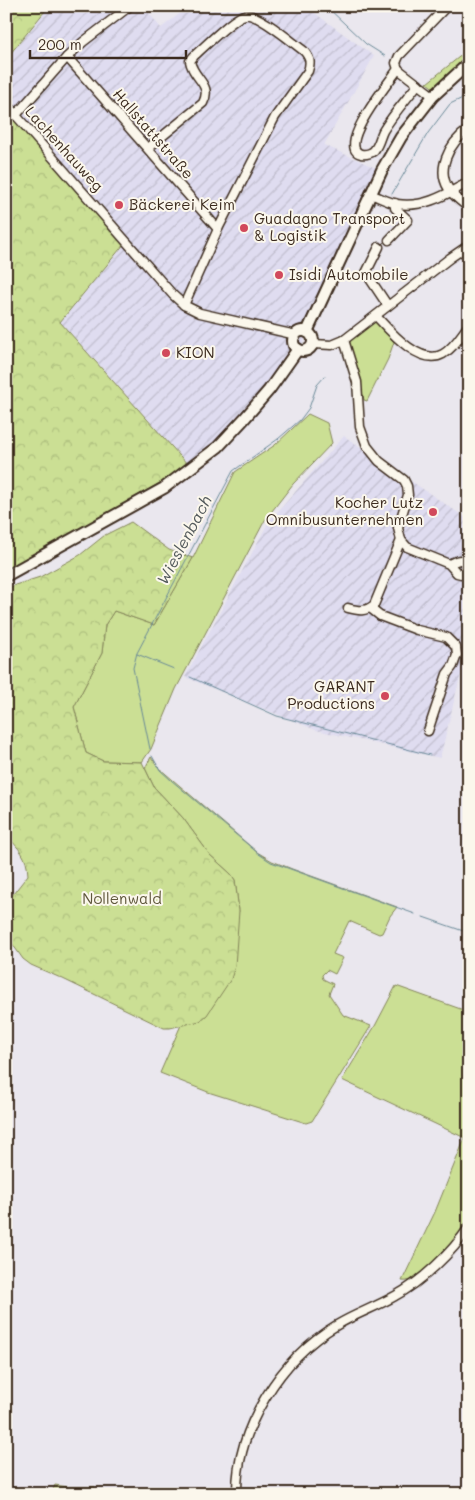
<svg xmlns="http://www.w3.org/2000/svg" width="475" height="1500" font-family="Mali,sans-serif">
	<style>
		.industrial { fill: url(#industrial-furrows) }
		.grass { fill: #cbdf94; stroke: #838459 }
		.forest { fill: url(#forest-crowns); stroke: #838459 }
		.garden { fill: url(#garden-furrows); stroke: #838459 }
		.lines { fill: none; stroke-linecap: round; stroke-linejoin: round }
		.stream { stroke: #698997; stroke-width: 1 }
		.minor-casing { stroke: #3b2a1e; stroke-width: 11 }
		.major-casing { stroke: #3b2a1e; stroke-width: 14 }
		.minor { stroke: #fbf7ec; stroke-width: 8 }
		.major { stroke: #fbf7ec; stroke-width: 10 }
		.poi-dot { fill: #d1495b; stroke: #fbf7ec; stroke-width: 2 }
		.labels { text-anchor: middle; stroke-width: 4; stroke-linejoin: round; paint-order: stroke }
		.street-label { font-size: 15px; fill: #3b2a1e; stroke: #fbf7ec }
		.poi-label { font-size: 15px; fill: #3b2a1e; stroke: #fbf7ec; text-anchor: start }
		.park-label { font-size: 15px; fill: #5f573c; stroke: #fbf7ec }
		.water-label { font-size: 16px; font-style: italic; fill: #52595b; stroke: #fbf7ec }
	</style>
	<defs>
		<pattern id="industrial-furrows" width="10" height="10" patternUnits="userSpaceOnUse" patternTransform="scale(1.25)"><rect width="10" height="10" fill="#dfdcf0"/><path d="M-1 1l2-2M0 10L10 0M9 11l2-2" fill="none" stroke="#c0bdcd"/></pattern>
		<pattern id="forest-crowns" width="20" height="18" patternUnits="userSpaceOnUse" patternTransform="scale(1.25)"><rect width="20" height="18" fill="#cbdf94"/><path d="M2 6a3 3 0 1 1 6 0M12 15a3 3 0 1 1 6 0" fill="none" stroke="#afc07f"/></pattern>
		<pattern id="garden-furrows" width="10" height="10" patternUnits="userSpaceOnUse" patternTransform="scale(1.25)"><rect width="10" height="10" fill="#cbdf94"/><path d="M-1 1l2-2M0 10L10 0M9 11l2-2" fill="none" stroke="#afc07f"/></pattern>
	</defs>
	<rect width="100%" height="100%" fill="#eae7ee"/>
	<filter id="ink" filterUnits="userSpaceOnUse"><feTurbulence type="fractalNoise" baseFrequency=".02" numOctaves="2"/><feDisplacementMap in="SourceGraphic" scale="10" xChannelSelector="R" yChannelSelector="G"/><feConvolveMatrix kernelMatrix="1 2 1 2 8 2 1 2 1" color-interpolation-filters="sRGB"/></filter>
	<g filter="url(#ink)">
		<g class="industrial">
			<polygon points="50,6 143,6 161,28 190,6 305,6 374,56 324,145 378,169 343,255 300,349 247,422 195,472 60,322 126,243 6,108 6,60"/>
			<polygon points="344,436 469,520 469,650 459,681 440,758 316,730 185,677 268,523"/>
		</g>
		<g class="grass">
			<polygon points="469,49 469,59 437,86 432,87 427,83"/>
			<path d="M373 321 378 323 394 342 388 359 367 401 364 400C360 380 353 361 349 341Z"/>
			<polygon points="308,414 327,423 332,443 293,484 265,520 176,689 151,749 142,762 103,761 86,753 74,707 102,653 105,625 114,611 154,625 193,558 235,472 275,445"/>
			<polygon points="151,757 159,768 257,852 272,861 292,869 397,907 390,916 382,933 379,934 349,921 333,954 343,958 335,974 327,970 322,975 323,979 333,984 329,994 343,1015 371,1026 312,1121 306,1123 208,1092 160,1073 181,1025 200,1021 239,911 235,880 231,874 210,855 183,818 154,787 145,768"/>
			<path d="M396 986 469 1012V1223C458 1238 422 1285 402 1281L435 1212 465 1138 342 1080 375 1026Z"/>
		</g>
		<g class="forest">
			<polygon points="6,6 49,6 6,59"/>
			<polygon points="6,109 125,243 60,322 189,466 6,572"/>
			<path d="M131 522 169 550 193 558 154 625 114 611 105 625 102 653 74 707 86 753 103 761 142 762 154 787 183 818 210 855 231 874 235 880 239 911 235 966 231 979 207 1015 200 1021 170 1028H164L63 979 31 965 23 959 6 935V903L28 875C27 855 19 849 6 835V590L15 585 40 577 80 555 105 535Z"/>
		</g>
		<polygon class="garden" points="55,1485 68,1487 95,1487 93,1494 51,1494"/>
		<g class="lines">
			<g class="stream">
				<polyline points="326,6 366,44 385,56"/>
				<polyline points="392,194 428,133 450,104 469,95"/>
				<polyline points="137,654 174,669"/>
				<polyline points="190,677 277,716 430,755"/>
				<polyline points="150,749 133,668 137,653 233,471 278,439 300,420 309,408 317,385 325,376"/>
				<polyline points="152,756 160,770 171,780 259,854 271,862 415,914"/>
				<polyline points="423,917 469,933"/>
			</g>
			<defs>
				<g id="minor">
					<polyline points="67,57 218,229"/>
					<path d="M398 69C391 80 335 147 361 154 366 155 373 153 375 149 379 144 380 137 383 131 393 114 406 100 418 84"/>
					<polyline points="398,69 396,63 399,56 447,6"/>
					<polyline points="398,69 433,96"/>
					<polyline points="6,104 173,295 184,305 200,313 296,335"/>
					<polyline points="16,115 67,57 83,42 130,6"/>
					<path d="M469 129C449 143 434 171 451 192 456 198 463 203 469 208"/>
					<path d="M148 148 203 103C213 84 193 79 190 61L194 56C204 47 234 17 245 15 257 12 293 43 304 51 310 58 311 62 308 71L275 117 218 229 184 305"/>
					<path d="M370 194C379 197 388 202 397 204 425 208 445 195 469 182"/>
					<polyline points="389,240 408,220 395,208 395,203"/>
					<polyline points="379,247 366,273 388,306"/>
					<path d="M376 316C390 331 420 367 443 354 454 348 461 335 469 325"/>
					<path d="M344 340 357 382 360 427 367 446 379 461 404 480 407 486 408 495 398 528 401 540 407 547 449 564 457 573 461 574 466 568C466 556 457 560 449 564"/>
					<polyline points="313,344 332,345 344,340 450,258 469,245"/>
					<path d="M348 608C359 611 365 612 374 605L401 540"/>
					<polyline points="370,608 380,616 417,630 446,637 456,647 457,655 453,666 447,674 428,731"/>
					<path d="M237 1494C236 1428 281 1358 337 1325 355 1314 376 1307 395 1296 421 1282 452 1253 469 1227"/>
				</g>
				<g id="major">
					<circle cx="303" cy="341" r="10"/>
					<polyline points="307,332 382,170 401,137 433,96 469,63"/>
					<polyline points="6,576 164,488 218,447 244,419 269,390 298,349"/>
				</g>
			</defs>
			<use href="#minor" class="minor-casing"/>
			<use href="#major" class="major-casing"/>
			<use href="#minor" class="minor"/>
			<use href="#major" class="major"/>
		</g>
	</g>
	<g class="poi-dot">
		<circle cx="119" cy="205" r="5"/>
		<circle cx="244" cy="228" r="5"/>
		<circle cx="279" cy="275" r="5"/>
		<circle cx="166" cy="353" r="5"/>
		<circle cx="433" cy="512" r="5"/>
		<circle cx="385" cy="696" r="5"/>
	</g>
	<g class="labels">
		<g class="street-label">
			<text transform="translate(153 134) rotate(49)" y="5">Hallstattstraße</text>
			<text transform="translate(64 149) rotate(48)" y="5">Lachenhauweg</text>
		</g>
		<g class="poi-label">
			<text x="129" y="210">Bäckerei Keim</text>
			<text x="254" y="224">Guadagno Transport<tspan x="254" dy="17">&amp; Logistik</tspan></text>
			<text x="289" y="280">Isidi Automobile</text>
			<text x="176" y="358">KION</text>
			<text x="423" y="508" text-anchor="end">Kocher Lutz<tspan x="423" dy="17">Omnibusunternehmen</tspan></text>
			<text x="375" y="692" text-anchor="end">GARANT<tspan x="375" dy="17">Productions</tspan></text>
		</g>
		<g class="park-label">
			<text x="122" y="904">Nollenwald</text>
		</g>
		<g class="water-label">
			<text transform="translate(184 540) rotate(-62)" y="6">Wieslenbach</text>
		</g>
	</g>
	<rect width="475" height="1500" fill="none" stroke="#fbf7ec" stroke-width="25"/>
	<rect x="12" y="12" width="450" height="1475" fill="none" stroke="#3b2a1e" stroke-width="2" filter="url(#ink)"/>
	<path d="M30 50v8h156v-8" fill="none" stroke="#3b2a1e" stroke-width="2.5"/>
	<text x="38" y="50" font-size="15" fill="#3b2a1e" stroke="#fbf7ec" stroke-width="4" paint-order="stroke">200 m</text>
</svg>
